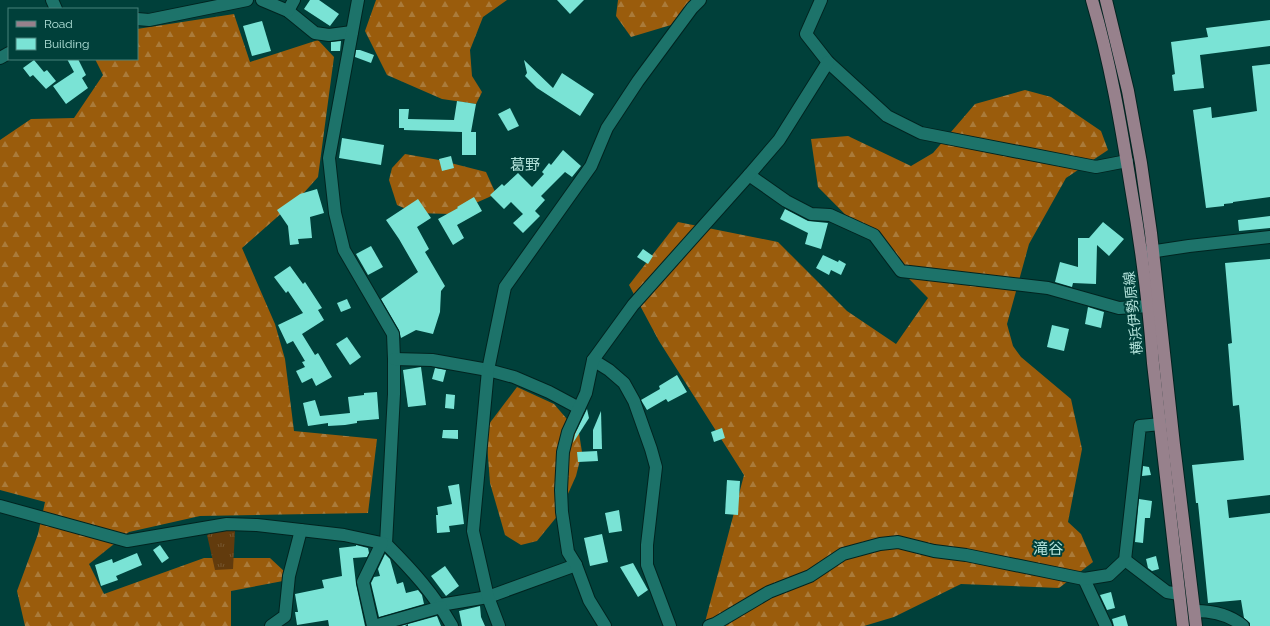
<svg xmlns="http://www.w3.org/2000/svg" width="1270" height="626" font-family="Raleway,'Noto Sans JP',sans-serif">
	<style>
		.forest { fill: url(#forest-firs) }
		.park { fill: url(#park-tufts) }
		.building { fill: #7ae3d5 }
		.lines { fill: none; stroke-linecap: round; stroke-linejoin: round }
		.minor-casing { stroke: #012420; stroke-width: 14 }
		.major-casing { stroke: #012420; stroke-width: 14 }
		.minor { stroke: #1d736a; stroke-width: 12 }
		.major { stroke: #97818c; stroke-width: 12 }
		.labels { text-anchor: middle; stroke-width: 4; stroke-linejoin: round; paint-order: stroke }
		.street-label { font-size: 14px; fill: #b2e2da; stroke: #00403a }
		.neighbourhood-label { font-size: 15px; fill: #b2e2da; stroke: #00403a }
	</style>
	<defs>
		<pattern id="forest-firs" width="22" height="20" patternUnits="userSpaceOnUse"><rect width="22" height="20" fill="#9a5c0c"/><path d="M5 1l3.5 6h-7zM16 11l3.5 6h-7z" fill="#aa7b3a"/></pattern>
		<pattern id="park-tufts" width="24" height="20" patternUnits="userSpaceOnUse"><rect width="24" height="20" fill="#623b0d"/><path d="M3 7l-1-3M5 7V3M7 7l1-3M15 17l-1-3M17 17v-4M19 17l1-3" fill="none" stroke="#765730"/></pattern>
	</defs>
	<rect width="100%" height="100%" fill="#00403a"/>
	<g class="forest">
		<polygon points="376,0 507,0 483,17 470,50 472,76 482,92 476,104 442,99 387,75 365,31"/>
		<polygon points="618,0 691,0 671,25 631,37 616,16"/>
		<polygon points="234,14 250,62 318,40 334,57 318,177 301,196 242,248 275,324 285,359 294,431 377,439 368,513 200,516 129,532 89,564 104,594 204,558 270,558 285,572 283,581 231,591 231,626 25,626 17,591 38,534 45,502 0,490 0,140 31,119 74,118 103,75 95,59 137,59 137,29"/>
		<polygon points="1025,90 1051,97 1101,131 1108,150 1066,178 1029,244 1007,324 1013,346 1021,357 1071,399 1082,449 1068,522 1081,534 1093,562 1059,588 961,584 894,617 864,626 704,626 744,475 659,341 629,285 678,222 778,242 847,311 896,344 928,298 818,187 811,139 848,136 911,166 933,153 975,104"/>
		<polygon points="405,154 439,160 486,172 496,194 451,214 415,213 397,205 389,180 392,168"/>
		<polygon points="517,387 554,404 579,433 582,452 576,476 559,514 537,541 521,545 505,535 490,483 487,444 489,424"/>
	</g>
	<polygon class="park" points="219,529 235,531 233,569 215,570 207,535"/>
	<g class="building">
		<polygon points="310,0 319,0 339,14 330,26 304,9"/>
		<polygon points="557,0 584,0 570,14"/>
		<polygon points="1270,20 1270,46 1200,55 1204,88 1174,91 1172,75 1175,74 1171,42 1208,37 1206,28"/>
		<polygon points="262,21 271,51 252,56 243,26"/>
		<polygon points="341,41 340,51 331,51 331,42"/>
		<polygon points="356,50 360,50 374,55 371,63 355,57"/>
		<polygon points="67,59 78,59 86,75 82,78 88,88 66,104 53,86 74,72"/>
		<polygon points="34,60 44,72 47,70 56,81 46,89 33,75 30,77 23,68"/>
		<polygon points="524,60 553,88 562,73 594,94 580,116 537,88 525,76 527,73"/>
		<polygon points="1270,64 1270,197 1233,202 1233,203 1224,204 1224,206 1206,208 1193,110 1211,107 1212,118 1257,111 1252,66"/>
		<polygon points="457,101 476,104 471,132 476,132 476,155 462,155 462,132 404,130 404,128 399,128 399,109 409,109 408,119 454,120"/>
		<polygon points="510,108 519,126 508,131 498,114"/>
		<polygon points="342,138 384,145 381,165 339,158"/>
		<polygon points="563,150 581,166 572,177 565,172 541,196 545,200 535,211 540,216 523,233 513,223 523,214 511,202 504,209 490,195 502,184 504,186 518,173 532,187 544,174 542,172 549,163 551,165"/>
		<polygon points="451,156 454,168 442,171 439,159"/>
		<polygon points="317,189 324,213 310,217 312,238 298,239 299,244 290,245 288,226 277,210 300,194"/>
		<polygon points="474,197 482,211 457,225 464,238 453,245 438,219 458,208 457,207"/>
		<polygon points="418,199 431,218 417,227 429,249 425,252 445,286 441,291 440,312 433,334 416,330 401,338 399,330 381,299 418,272 399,239 386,220"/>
		<polygon points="785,209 808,221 828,223 821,249 805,244 808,233 780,219"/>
		<polygon points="1270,216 1270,228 1239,231 1238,220"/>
		<polygon points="1103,222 1124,239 1109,256 1097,245 1096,284 1073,283 1072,287 1055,282 1060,262 1078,267 1078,238 1089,238"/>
		<polygon points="371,246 383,267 368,275 356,254"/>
		<polygon points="643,249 653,256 648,264 637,257"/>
		<polygon points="823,255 838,262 839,260 846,264 841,275 831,270 829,275 816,268"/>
		<polygon points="1270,259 1270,495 1227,500 1229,518 1270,513 1270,626 1250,626 1250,623 1244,618 1241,600 1208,603 1198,503 1196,503 1192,465 1244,460 1239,405 1233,406 1228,344 1232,343 1225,263"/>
		<polygon points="290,266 303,284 305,282 322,308 318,310 324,320 302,334 315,355 318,353 332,377 316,386 312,378 302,383 296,371 305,367 302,362 305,361 293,341 287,344 278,325 303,313 288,291 286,293 274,277"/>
		<polygon points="347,299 351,308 341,312 337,303"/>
		<polygon points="1088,307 1104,312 1101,328 1085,324"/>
		<polygon points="1052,325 1069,329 1064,351 1047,347"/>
		<polygon points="347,337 361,357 350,365 336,344"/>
		<polygon points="421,367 426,405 408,407 403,370"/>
		<polygon points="435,368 446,370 443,382 432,379"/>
		<polygon points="677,375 687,392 668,402 666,399 647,410 641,400 660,389 659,386"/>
		<polygon points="377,392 379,419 357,421 357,423 345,425 328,426 328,423 308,426 303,403 315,400 320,416 350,413 348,397 364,395 364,393"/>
		<polygon points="446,394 455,395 454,409 445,408"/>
		<polygon points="587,409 589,418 573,443 575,434"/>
		<polygon points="601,411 602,449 593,449 593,430"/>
		<polygon points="722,428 725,438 714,442 711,432"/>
		<polygon points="443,430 458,430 458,439 442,438"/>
		<polygon points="597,451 598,461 578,462 577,452"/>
		<polygon points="1143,466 1149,467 1151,475 1142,476"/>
		<polygon points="727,480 740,481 738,515 725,514"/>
		<polygon points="459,484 464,524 449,526 450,532 437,533 436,515 438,515 437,507 452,504 448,486"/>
		<polygon points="1139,499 1152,501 1150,518 1145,518 1143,543 1135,542"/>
		<polygon points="619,510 622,531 609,533 605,513"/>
		<polygon points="602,534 608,562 590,566 584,538"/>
		<polygon points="160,545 169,558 162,563 153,550"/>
		<polygon points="356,545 368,548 369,553 367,557 353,558 356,584 365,626 329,626 328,620 297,625 295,612 298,612 295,594 324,588 322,580 342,576 339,548 356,546"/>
		<polygon points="137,553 142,565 116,576 118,580 101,586 95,565 112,559 113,563"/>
		<polygon points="385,554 390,559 397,584 403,582 406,593 418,590 422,595 424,604 379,617 371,583 374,577 380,576 378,569"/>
		<polygon points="1156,556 1159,569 1152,571 1148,568 1146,559"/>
		<polygon points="633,563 648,590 638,597 620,567"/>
		<polygon points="445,566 459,586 446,596 431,576"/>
		<polygon points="1111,592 1115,608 1107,610 1100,595"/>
		<polygon points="480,606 481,617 485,626 462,626 459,611"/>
		<polygon points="1125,615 1128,626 1114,626 1112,619"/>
		<polygon points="437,616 441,626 408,626 408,624 405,626 401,626"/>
	</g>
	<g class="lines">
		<defs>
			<g id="minor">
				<polyline points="52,0 56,9"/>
				<polyline points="262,0 288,11 315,33 329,35 352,32"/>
				<path d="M358 0 329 158 335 213 344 250 393 334 394 359V394L386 544C412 570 434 594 452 626"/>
				<polyline points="821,0 806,34 828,62 887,116 921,133 1096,167 1127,161"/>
				<polyline points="288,11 294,0"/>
				<polyline points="137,19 149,20 247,0"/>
				<polyline points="0,58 9,53"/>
				<polyline points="749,175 786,201 811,214 830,215 874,235 901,271 1048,288 1119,308 1148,306"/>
				<polyline points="1143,253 1189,246 1270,237"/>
				<polyline points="394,359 432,360 488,370 514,377 549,392 579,408"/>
				<polyline points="593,360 609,370 624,383 634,401 651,449 656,467 647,545 647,565 670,626"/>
				<polyline points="0,506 127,541 227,524 257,525 344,535 386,544"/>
				<polyline points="1125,560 1167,592 1179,594"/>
				<polyline points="1084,579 1106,626"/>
				<polyline points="440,605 488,597 576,565"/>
				<path d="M1195 611C1212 611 1230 615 1243 626"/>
				<polyline points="271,626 285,616 289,576 301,530"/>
				<polyline points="373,626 363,582 382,543"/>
				<polyline points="374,626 441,607"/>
				<polyline points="499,626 488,597 473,531 488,370 505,287 591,166 607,128 638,81 692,8 700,0"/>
				<polyline points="605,626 589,600 576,565 568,552 562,512 561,490 563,452 568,432 586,393 593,360 633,305 749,175 779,140 828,62"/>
				<polyline points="709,626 715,624 769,592 810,576 843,554 880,544 898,542 934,551 966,555 1084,579 1109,575 1125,560 1140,426 1161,424"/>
			</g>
			<g id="major">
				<path d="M1092 0C1110 61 1121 125 1131 188 1141 246 1149 305 1153 363L1183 626"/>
				<polyline points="1106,0 1128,91 1141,163 1151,233 1174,445 1196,626"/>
			</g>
		</defs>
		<use href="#minor" class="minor-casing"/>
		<use href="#major" class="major-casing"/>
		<use href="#minor" class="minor"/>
		<use href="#major" class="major"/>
	</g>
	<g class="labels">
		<g class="street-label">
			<text transform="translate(1133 313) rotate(-96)" y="5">横浜伊勢原線</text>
		</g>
		<g class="neighbourhood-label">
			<text x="525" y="170">葛野</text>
			<text x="1048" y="554">滝谷</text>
		</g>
	</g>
	<rect x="8" y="8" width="130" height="52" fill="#00403a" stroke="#47817a"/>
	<rect x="16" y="21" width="20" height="6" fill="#97818c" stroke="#47817a"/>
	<text x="44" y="28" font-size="12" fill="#b2e2da">Road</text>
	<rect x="16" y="38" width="20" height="12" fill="#7ae3d5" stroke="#47817a"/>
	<text x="44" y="48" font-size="12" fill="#b2e2da">Building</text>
</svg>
